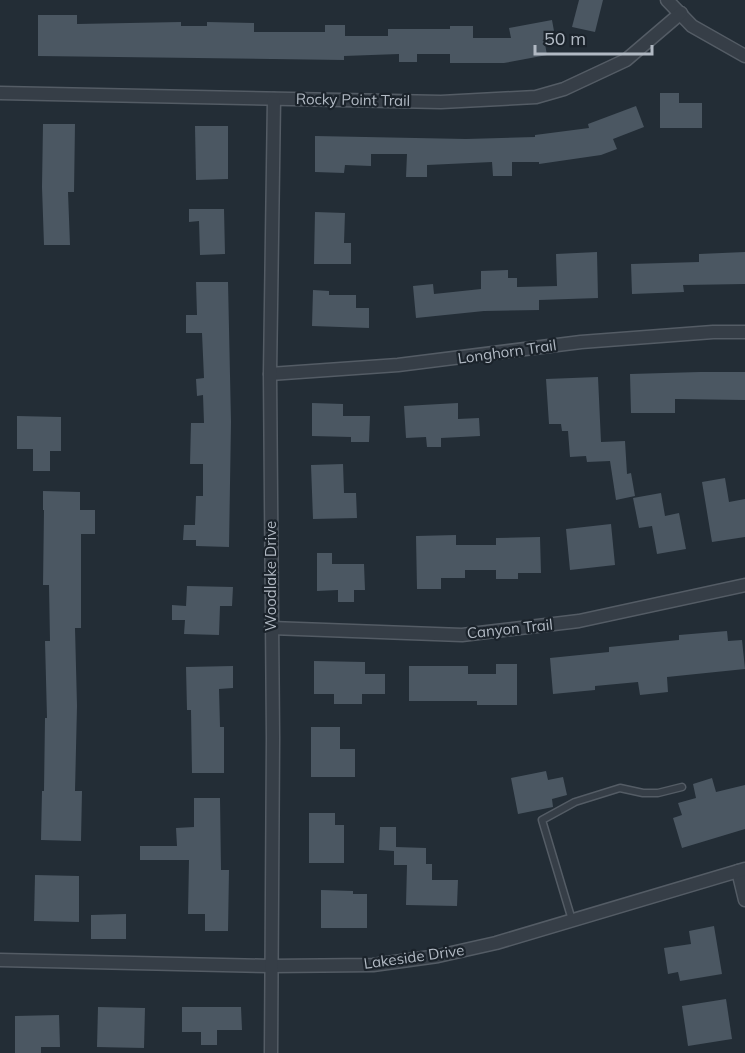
<svg xmlns="http://www.w3.org/2000/svg" width="745" height="1053" font-family="Mulish,sans-serif">
	<style>
		.building { fill: #4b5762 }
		.lines { fill: none; stroke-linecap: round; stroke-linejoin: round }
		.service-casing { stroke: #545c65; stroke-width: 9 }
		.minor-casing { stroke: #545c65; stroke-width: 15 }
		.service { stroke: #363e47; stroke-width: 6 }
		.minor { stroke: #363e47; stroke-width: 12 }
		.labels { text-anchor: middle; stroke-width: 4.5; stroke-linejoin: round; paint-order: stroke }
		.street-label { font-size: 15px; fill: #b1b9c3; stroke: #1b232b }
	</style>
	<rect width="100%" height="100%" fill="#232d36"/>
	<g class="building">
		<polygon points="579,0 603,0 595,32 572,27"/>
		<polygon points="38,15 77,15 77,24 181,22 181,26 207,26 207,22 254,23 254,32 325,32 325,25 345,25 345,36 388,36 388,29 450,29 450,26 473,26 473,38 511,38 509,28 552,20 556,42 545,44 547,55 504,63 450,63 450,54 417,54 417,62 399,62 399,54 344,56 344,60 38,56"/>
		<polygon points="660,93 679,93 679,103 702,103 702,128 660,128"/>
		<polygon points="636,106 644,127 613,139 617,149 601,155 539,164 539,162 512,162 512,176 493,176 492,162 427,165 427,177 406,177 407,154 371,154 371,166 345,165 344,173 315,172 315,136 466,139 535,137 535,135 589,128 588,124"/>
		<polygon points="43,124 75,124 74,192 68,192 70,245 44,245 42,187"/>
		<polygon points="195,126 228,126 228,179 196,180"/>
		<polygon points="189,209 224,209 225,254 200,255 199,221 189,222"/>
		<polygon points="315,212 345,213 344,243 351,243 351,264 314,264"/>
		<polygon points="597,252 598,298 539,300 539,310 484,311 416,318 413,286 433,284 434,294 481,289 481,271 508,270 508,278 517,278 517,287 557,286 556,254"/>
		<polygon points="745,252 745,284 683,285 684,292 632,294 631,264 699,262 699,254"/>
		<polygon points="196,282 228,282 231,422 229,547 196,546 196,540 183,540 184,525 195,525 196,496 203,496 203,464 190,464 191,423 204,423 203,395 197,396 196,379 204,378 202,333 186,333 186,315 197,315"/>
		<polygon points="313,290 329,291 329,295 356,295 356,308 369,308 369,328 312,326"/>
		<polygon points="700,372 745,372 745,400 675,399 675,413 631,413 630,374"/>
		<polygon points="598,377 601,442 625,441 627,474 631,473 635,496 616,500 610,461 587,462 586,456 570,457 568,431 562,431 561,424 549,424 546,379"/>
		<polygon points="312,403 343,404 343,416 370,416 369,442 351,442 351,437 312,436"/>
		<polygon points="458,403 458,419 479,418 480,436 441,438 441,447 427,447 426,437 406,438 404,406"/>
		<polygon points="17,416 61,417 61,451 50,451 50,471 33,471 33,449 17,449"/>
		<polygon points="343,464 344,493 356,493 357,518 313,519 311,465"/>
		<polygon points="725,478 729,502 745,499 745,537 712,542 702,482"/>
		<polygon points="43,491 80,492 80,510 95,510 95,534 81,534 81,628 75,628 77,706 75,791 82,791 81,841 41,840 42,791 44,791 45,718 47,718 45,641 50,641 49,585 43,585 44,510 43,510"/>
		<polygon points="661,493 665,516 679,513 686,549 657,554 652,526 639,528 633,498"/>
		<polygon points="611,524 615,565 570,570 566,529"/>
		<polygon points="456,535 456,545 496,545 496,538 540,537 541,573 518,573 518,579 496,579 496,570 465,570 465,578 441,578 441,589 417,589 416,536"/>
		<polygon points="317,553 332,553 332,564 364,564 365,590 354,590 354,602 338,602 338,590 317,591"/>
		<polygon points="187,586 233,587 232,606 220,606 219,635 184,634 185,620 172,620 172,605 186,606"/>
		<polygon points="727,631 728,641 742,640 745,669 667,677 668,692 640,695 638,682 595,686 595,690 553,694 550,658 609,652 609,647 679,640 679,635"/>
		<polygon points="314,661 365,662 365,674 385,674 385,694 362,694 362,704 334,704 334,694 314,694"/>
		<polygon points="496,664 517,664 517,705 477,705 477,701 409,701 409,666 468,666 468,674 496,674"/>
		<polygon points="233,666 233,688 219,689 220,727 224,727 224,773 192,773 191,710 187,710 186,667"/>
		<polygon points="311,727 340,727 340,749 355,749 355,777 311,777"/>
		<polygon points="546,771 548,780 563,777 567,795 552,799 553,807 518,814 511,778"/>
		<polygon points="712,778 716,792 745,785 745,829 682,848 673,818 682,815 678,803 696,798 693,784"/>
		<polygon points="194,798 220,798 221,870 229,870 228,931 205,931 205,914 188,914 189,860 140,860 140,846 177,846 176,828 194,827"/>
		<polygon points="309,813 335,813 335,825 344,825 344,863 309,863"/>
		<polygon points="380,827 396,827 396,847 426,848 426,864 432,864 432,880 458,880 457,906 406,905 407,865 394,865 394,851 379,850"/>
		<polygon points="35,875 79,876 79,922 34,921"/>
		<polygon points="321,890 353,891 353,894 367,894 367,928 321,928"/>
		<polygon points="126,914 126,939 91,939 91,915"/>
		<polygon points="714,926 722,974 680,981 678,972 668,974 664,948 691,944 689,931"/>
		<polygon points="726,999 732,1039 688,1046 682,1006"/>
		<polygon points="98,1007 145,1008 144,1048 97,1047"/>
		<polygon points="182,1007 241,1007 242,1030 217,1030 217,1045 201,1045 201,1032 182,1032"/>
		<polygon points="59,1015 60,1047 41,1047 41,1053 15,1053 15,1016"/>
	</g>
	<g class="lines">
		<defs>
			<polyline id="service" points="572,920 542,820 575,802 620,788 643,793 658,793 682,787"/>
			<g id="minor">
				<polyline points="667,0 692,26 745,56"/>
				<polyline points="0,93 441,102 536,97 564,89 626,60 681,13"/>
				<polyline points="270,374 398,365 581,342 713,332 745,332"/>
				<polyline points="271,628 462,635 579,621 745,585"/>
				<polyline points="738,871 745,900"/>
				<polyline points="0,960 271,966 373,965 438,956 496,943 745,869"/>
				<polyline points="271,1053 273,738 270,374 274,99"/>
			</g>
		</defs>
		<use href="#service" class="service-casing"/>
		<use href="#minor" class="minor-casing"/>
		<use href="#service" class="service"/>
		<use href="#minor" class="minor"/>
	</g>
	<g class="labels">
		<g class="street-label">
			<text transform="translate(353 100) rotate(1)" y="5">Rocky Point Trail</text>
			<text transform="translate(507 352) rotate(-8)" y="5">Longhorn Trail</text>
			<text transform="translate(271 576) rotate(-90)" y="5">Woodlake Drive</text>
			<text transform="translate(510 629) rotate(-6)" y="5">Canyon Trail</text>
			<text transform="translate(414 957) rotate(-8)" y="5">Lakeside Drive</text>
		</g>
	</g>
	<path d="M535 45v9h117v-9" fill="none" stroke="#b1b9c3" stroke-width="3"/>
	<text x="544" y="45" font-size="18" fill="#b1b9c3" stroke="#1b232b" stroke-width="4.5" paint-order="stroke">50 m</text>
</svg>
